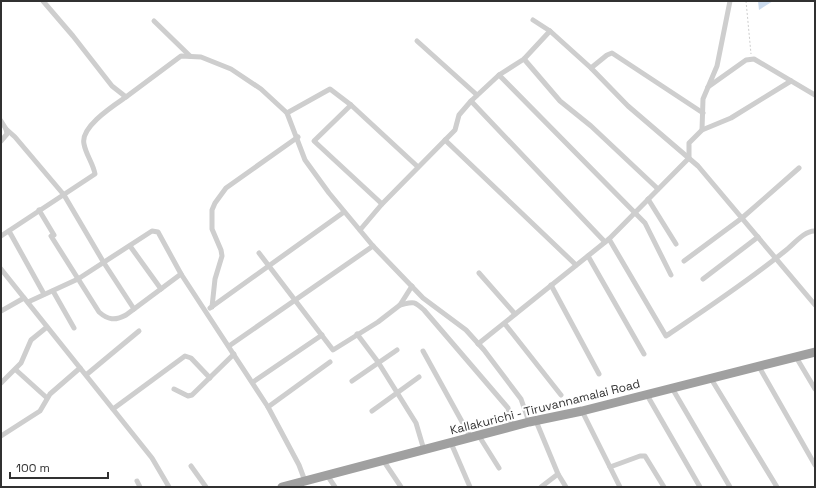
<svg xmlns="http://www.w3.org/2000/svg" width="816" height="488" font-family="'Space Grotesk',sans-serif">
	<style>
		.water { fill: #cbdbee }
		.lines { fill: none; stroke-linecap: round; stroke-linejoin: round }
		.path { stroke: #cecece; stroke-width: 1; stroke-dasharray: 2 2; stroke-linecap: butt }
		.minor { stroke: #cecece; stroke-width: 5 }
		.trunk { stroke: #a0a0a0; stroke-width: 9 }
		.labels { text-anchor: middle; stroke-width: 4; stroke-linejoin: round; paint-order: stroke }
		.street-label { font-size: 12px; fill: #313131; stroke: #fff }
	</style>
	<rect width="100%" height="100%" fill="#fff"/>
	<polygon class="water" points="758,1 773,1 759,10"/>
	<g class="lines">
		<polyline class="path" points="746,1 751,54"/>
		<g class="minor">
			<polyline points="43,1 73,36 112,86 126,97 181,56 201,57 231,69 261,89 287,113 305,160 329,193 373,246 423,298 466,330 484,350 521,399 529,422"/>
			<polyline points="533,20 550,31 591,68 628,106 698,166 815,305"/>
			<polyline points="154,21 190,56"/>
			<polyline points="417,41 477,95"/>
			<polyline points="524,59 560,101 591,126 658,189"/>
			<polyline points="591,68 607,55 612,53 703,113"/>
			<polyline points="499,75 645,223 671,275"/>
			<polyline points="708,87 746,60 754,59 815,95"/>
			<polyline points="471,101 605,242"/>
			<polyline points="351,105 314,141 382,204"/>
			<polyline points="287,113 330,89 351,105 418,167"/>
			<polyline points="1,121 6,129 7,134 1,141"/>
			<polyline points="6,129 15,137 64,195 104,263 134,309"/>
			<polyline points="702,130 731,118 791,81"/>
			<polyline points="445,140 576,265"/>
			<polyline points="648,199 676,244"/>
			<polyline points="39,210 54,235"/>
			<polyline points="360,230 382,204 455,130 459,115 471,101 499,75 524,59 550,31"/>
			<polyline points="9,231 44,294"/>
			<path d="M1 236 95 174C93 163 86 155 84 144 80 127 113 106 126 97"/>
			<path d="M51 236 99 312C108 320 115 321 126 315L181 274"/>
			<path d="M609 239 666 336C706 309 747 282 785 251 793 245 805 230 815 231"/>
			<polyline points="130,246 161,289"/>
			<polyline points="259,253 333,350 378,322 400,305 412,286"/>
			<polyline points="588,256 644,354"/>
			<polyline points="684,261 742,218 799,168"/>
			<polyline points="1,269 152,458 169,487"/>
			<polyline points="479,273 515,314"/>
			<polyline points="703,279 758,237"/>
			<polyline points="551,285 599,374"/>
			<polyline points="53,291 74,328"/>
			<polyline points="28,302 78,279 152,231 158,232 181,274 268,407 299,465 305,481"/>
			<path d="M400 305C413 302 413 300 424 310L508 408 512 426"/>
			<polyline points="212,307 215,279 222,256 221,250 212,229 212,210 215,203 226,188 298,137"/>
			<polyline points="210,308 344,212"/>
			<polyline points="1,311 24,298"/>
			<polyline points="505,324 561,395"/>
			<polyline points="357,334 378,362 416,423 424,450"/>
			<polyline points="478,344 609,239 689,158 689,143 702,130 703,99 717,66 730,1"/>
			<polyline points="229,346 373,246"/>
			<polyline points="423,351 471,438"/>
			<polyline points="796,357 815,389"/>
			<polyline points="758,365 815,465"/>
			<polyline points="16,370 47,398"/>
			<polyline points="86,375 139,331"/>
			<polyline points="710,377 777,487"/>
			<polyline points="352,381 397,350"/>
			<polyline points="253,382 322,335"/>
			<polyline points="1,383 21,363 31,340 47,327"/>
			<polyline points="672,388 730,487"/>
			<polyline points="174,389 188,396 192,395 234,354"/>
			<polyline points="647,395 700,487"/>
			<polyline points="268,407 330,362"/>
			<polyline points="113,409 185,356 191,358 210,378"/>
			<polyline points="372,411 419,377"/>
			<polyline points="582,411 620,487"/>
			<polyline points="536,421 558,474 566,487"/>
			<polyline points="1,436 40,411 50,394 80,368"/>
			<polyline points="479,436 499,468"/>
			<polyline points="451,443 470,487"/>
			<polyline points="383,460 401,487"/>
			<polyline points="191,466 206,487"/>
			<polyline points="610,467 640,456 645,456 664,487"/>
			<polyline points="327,475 335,487"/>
			<polyline points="137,481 140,487"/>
			<polyline points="541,487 558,474"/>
		</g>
		<polyline class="trunk" points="282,487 529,422 582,411 815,352"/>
	</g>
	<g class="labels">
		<g class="street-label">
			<text transform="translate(545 407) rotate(-14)" y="4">Kallakurichi - Tiruvannamalai Road</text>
		</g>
	</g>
	<rect width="816" height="488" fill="none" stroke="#313131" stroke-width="4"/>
	<path d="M10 472v6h98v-6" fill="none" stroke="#313131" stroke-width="2"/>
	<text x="16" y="472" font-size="12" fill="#313131" stroke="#ffffff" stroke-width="3" paint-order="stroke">100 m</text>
</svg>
